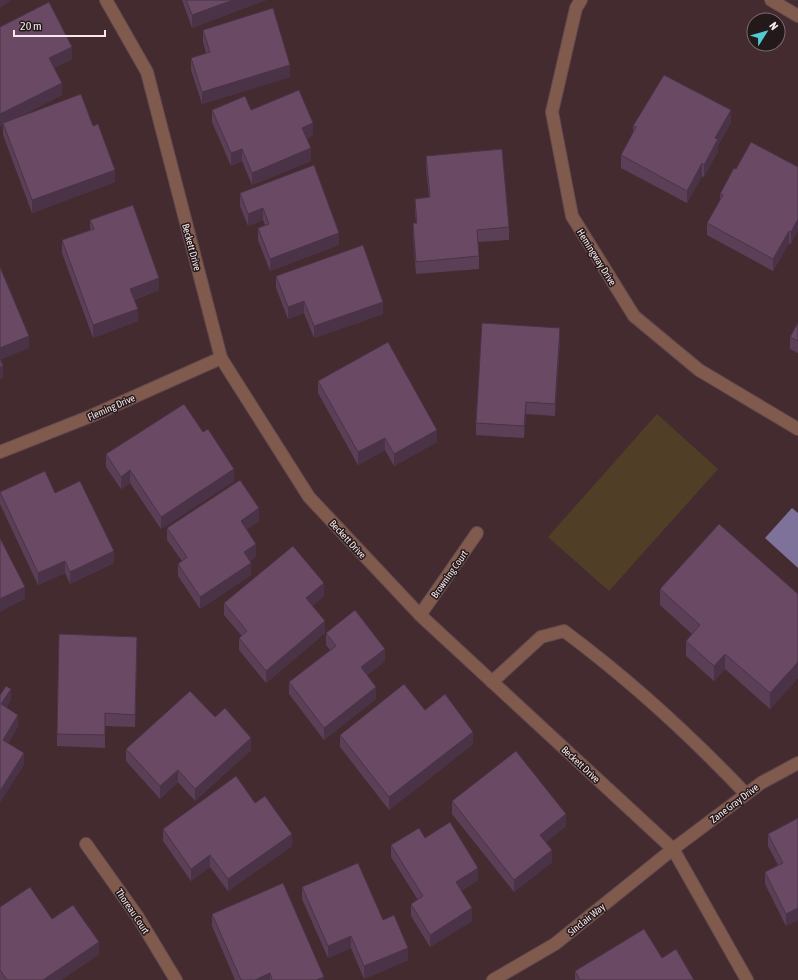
<svg xmlns="http://www.w3.org/2000/svg" width="798" height="980" font-family="'Asap Condensed',sans-serif">
	<style>
		.green { fill: #503e26 }
		.water { fill: #7e729b }
		.lines { fill: none; stroke-linecap: round; stroke-linejoin: round }
		.lane-casing { stroke: #61494e; stroke-width: 14 }
		.street-casing { stroke: #61494e; stroke-width: 14 }
		.lane { stroke: #805a4d; stroke-width: 12 }
		.street { stroke: #805a4d; stroke-width: 12 }
		.wall { fill: #5b3f57 }
		.shaded-wall { fill: #4a3347 }
		.building { fill: #6a4965; stroke: #4a3347 }
		.labels { text-anchor: middle; stroke-width: 3; stroke-linejoin: round; paint-order: stroke }
		.street-label { font-size: 10px; fill: #f8e8ea; stroke: #23181a }
	</style>
	<rect width="100%" height="100%" fill="#442b30"/>
	<polygon class="green" points="657,414 718,469 609,591 548,537"/>
	<polygon class="water" points="792,508 798,513 798,568 765,538"/>
	<g class="lines">
		<defs>
			<g id="lane">
				<polyline points="771,0 798,16"/>
				<path d="M492 682 541 637 564 631C630 680 690 735 746 794"/>
			</g>
			<g id="street">
				<polyline points="106,0 147,72 221,358 309,497 420,615 673,849 747,980"/>
				<polyline points="581,0 576,8 552,112 572,216 634,316 699,370 798,429"/>
				<polyline points="0,452 91,416 221,358"/>
				<polyline points="420,615 477,533"/>
				<polyline points="86,844 138,917 176,980"/>
				<polyline points="493,980 555,944 673,849 761,783 798,763"/>
			</g>
		</defs>
		<use href="#lane" class="lane-casing"/>
		<use href="#street" class="street-casing"/>
		<use href="#lane" class="lane"/>
		<use href="#street" class="street"/>
	</g>
	<g class="wall">
		<polygon points="182,0 266,0 192,28"/>
		<polygon points="0,27 72,59 54,68 62,95 17,118 93,126 115,182 32,213 3,135"/>
		<polygon points="203,30 290,77 202,104 191,70 191,58 206,53 203,42"/>
		<polygon points="212,110 251,110 313,135 307,138 311,161 252,185 242,161 231,166 212,122"/>
		<polygon points="731,122 718,146 718,151 704,177 702,176 687,203 621,168 621,155 633,133 633,126"/>
		<polygon points="426,156 509,227 509,240 478,242 479,256 479,269 416,274 413,236 413,223 416,223 415,211 415,199 429,198 426,168"/>
		<polygon points="798,167 791,244 789,243 773,271 707,235 707,223 720,200 720,194 736,169"/>
		<polygon points="240,193 339,245 270,271 258,240 258,228 265,225 263,220 248,226 240,206"/>
		<polygon points="90,220 159,290 134,300 138,321 93,338 62,253 62,240 90,230"/>
		<polygon points="276,276 383,314 314,338 304,313 288,319 276,288"/>
		<polygon points="798,323 798,353 790,349 790,337"/>
		<polygon points="560,340 555,416 526,414 524,438 476,435 476,423"/>
		<polygon points="318,381 437,442 394,466 385,450 358,465 318,393"/>
		<polygon points="203,432 234,481 161,529 130,483 121,489 106,467 106,454"/>
		<polygon points="0,492 55,493 114,563 70,584 65,573 38,585 0,504"/>
		<polygon points="259,521 247,529 256,556 250,561 251,575 200,609 178,576 178,564 182,561 167,540 167,528"/>
		<polygon points="660,589 798,594 798,678 770,709 725,669 714,681 686,656 686,641 692,634 660,605"/>
		<polygon points="324,596 312,606 325,633 266,683 239,650 239,638 242,636 224,615 224,603"/>
		<polygon points="326,633 385,661 367,675 376,699 324,740 289,694 289,682 330,650 326,645"/>
		<polygon points="137,649 135,727 105,726 105,748 57,746 57,734"/>
		<polygon points="425,710 473,744 389,810 340,747 340,735"/>
		<polygon points="215,717 251,750 195,801 178,782 160,799 126,761 126,749"/>
		<polygon points="452,801 566,826 546,842 552,862 514,892 452,814"/>
		<polygon points="255,803 292,846 228,891 210,867 191,881 163,841 163,829"/>
		<polygon points="798,818 798,920 786,926 765,884 765,872 778,865 768,846 768,834"/>
		<polygon points="425,838 478,880 461,891 472,921 430,947 411,916 411,904 418,900 391,857 391,845"/>
		<polygon points="302,887 383,920 408,960 364,979 351,948 328,958 302,899"/>
		<polygon points="0,907 52,919 99,954 61,980 0,980"/>
		<polygon points="212,914 324,980 235,980 212,926"/>
		<polygon points="662,958 694,980 575,980 575,971"/>
	</g>
	<g class="shaded-wall">
		<polygon points="0,0 11,0 0,8"/>
		<polygon points="233,0 266,0 192,28 192,15"/>
		<polygon points="72,47 72,59 49,71 49,58"/>
		<polygon points="290,65 290,77 202,104 202,92"/>
		<polygon points="62,83 62,95 3,125 3,123 3,125 0,127 0,114"/>
		<polygon points="731,110 731,122 718,146 718,151 704,177 704,165 715,138"/>
		<polygon points="313,123 313,135 302,140 302,128"/>
		<polygon points="311,148 311,161 252,185 252,173"/>
		<polygon points="242,149 242,161 231,166 231,153"/>
		<polygon points="702,163 702,176 687,203 687,191"/>
		<polygon points="115,170 115,182 32,213 32,200"/>
		<polygon points="263,208 263,220 248,226 248,214"/>
		<polygon points="798,219 798,231 791,244 791,232"/>
		<polygon points="789,231 789,243 773,271 773,259"/>
		<polygon points="339,233 339,245 270,271 270,259"/>
		<polygon points="159,278 159,290 130,301 130,289"/>
		<polygon points="304,301 304,313 288,319 288,307"/>
		<polygon points="383,302 383,314 314,338 314,326"/>
		<polygon points="138,309 138,321 93,338 93,325"/>
		<polygon points="560,328 560,340 555,416 555,404"/>
		<polygon points="29,336 29,348 0,360 0,348"/>
		<polygon points="3,366 3,378 0,379 0,367"/>
		<polygon points="526,402 526,414 524,438 524,426"/>
		<polygon points="437,430 437,442 394,466 394,454"/>
		<polygon points="385,438 385,450 358,465 358,452"/>
		<polygon points="234,469 234,481 161,529 161,517"/>
		<polygon points="130,470 130,483 121,489 121,477"/>
		<polygon points="259,508 259,521 241,533 241,521"/>
		<polygon points="256,544 256,556 244,564 244,552"/>
		<polygon points="114,551 114,563 70,584 70,572"/>
		<polygon points="65,561 65,573 38,585 38,573"/>
		<polygon points="251,563 251,575 200,609 200,597"/>
		<polygon points="324,583 324,596 306,611 306,598"/>
		<polygon points="25,587 25,599 0,612 0,599"/>
		<polygon points="325,621 325,633 266,683 266,671"/>
		<polygon points="385,649 385,661 361,679 361,667"/>
		<polygon points="725,654 725,669 714,681 714,666"/>
		<polygon points="798,662 798,678 770,709 770,693"/>
		<polygon points="376,687 376,699 324,740 324,728"/>
		<polygon points="11,689 11,701 1,716 1,704"/>
		<polygon points="18,715 18,727 3,752 3,740"/>
		<polygon points="473,732 473,744 389,810 389,797"/>
		<polygon points="251,738 251,750 195,801 195,789"/>
		<polygon points="24,753 24,765 0,803 0,791"/>
		<polygon points="178,770 178,782 160,799 160,786"/>
		<polygon points="566,814 566,826 540,847 540,835"/>
		<polygon points="292,834 292,846 228,891 228,879"/>
		<polygon points="552,850 552,862 514,892 514,880"/>
		<polygon points="210,855 210,867 191,881 191,869"/>
		<polygon points="478,868 478,880 456,894 456,882"/>
		<polygon points="472,908 472,921 430,947 430,935"/>
		<polygon points="798,908 798,920 786,926 786,914"/>
		<polygon points="351,936 351,948 328,958 328,946"/>
		<polygon points="99,942 99,954 61,980 43,980"/>
		<polygon points="408,948 408,960 364,979 364,966"/>
		<polygon points="270,973 270,980 255,980"/>
		<polygon points="324,977 324,980 316,980"/>
	</g>
	<g class="building">
		<polygon points="186,0 233,0 192,15"/>
		<polygon points="49,2 72,47 49,58 62,83 0,114 0,27"/>
		<polygon points="273,8 290,65 202,92 191,58 210,52 203,30"/>
		<polygon points="664,75 731,110 715,138 718,139 704,165 702,163 687,191 621,155 636,127 633,126"/>
		<polygon points="299,90 313,123 302,128 311,148 252,173 242,149 231,153 212,110 245,96 251,110"/>
		<polygon points="81,94 93,126 98,124 115,170 32,200 3,123"/>
		<polygon points="751,142 798,167 798,219 791,232 789,231 773,259 707,223 723,195 720,194 734,168 736,169"/>
		<polygon points="502,149 509,227 477,230 479,256 416,262 413,223 417,223 415,199 430,197 426,156"/>
		<polygon points="314,165 339,233 270,259 258,228 269,224 263,208 248,214 240,193"/>
		<polygon points="133,205 159,278 130,289 138,309 93,325 62,240 94,229 90,220"/>
		<polygon points="363,245 383,302 314,326 304,301 288,307 276,276"/>
		<polygon points="0,267 29,336 0,348"/>
		<polygon points="482,323 560,328 555,404 526,402 524,426 476,423"/>
		<polygon points="798,323 798,341 790,337"/>
		<polygon points="388,342 437,430 394,454 385,438 358,452 318,381"/>
		<polygon points="0,358 3,366 0,367"/>
		<polygon points="184,404 203,432 208,429 234,469 161,517 130,470 121,477 106,454"/>
		<polygon points="45,471 55,493 80,481 114,551 70,572 65,561 38,573 0,492"/>
		<polygon points="240,480 259,508 241,521 256,544 244,552 251,563 200,597 178,564 187,557 167,528"/>
		<polygon points="719,524 798,594 798,662 770,693 725,654 714,666 686,641 700,625 660,589"/>
		<polygon points="0,538 25,587 0,599"/>
		<polygon points="293,546 324,583 306,598 325,621 266,671 239,638 247,631 224,603"/>
		<polygon points="355,610 385,649 361,667 376,687 324,728 289,682 336,646 326,633"/>
		<polygon points="59,634 137,637 135,715 105,713 105,735 57,734"/>
		<polygon points="404,684 425,710 445,694 473,732 389,797 340,735"/>
		<polygon points="6,686 11,689 1,704 18,715 3,740 24,753 0,791 0,695"/>
		<polygon points="190,691 215,717 225,708 251,738 195,789 178,770 160,786 126,749"/>
		<polygon points="516,751 566,814 540,835 552,850 514,880 452,801"/>
		<polygon points="236,776 255,803 265,796 292,834 228,879 210,855 191,869 163,829"/>
		<polygon points="798,818 798,908 786,914 765,872 783,863 768,834"/>
		<polygon points="450,822 478,868 456,882 472,908 430,935 411,904 423,896 391,845 419,828 425,838"/>
		<polygon points="358,863 383,920 394,915 408,948 364,966 351,936 328,946 302,887"/>
		<polygon points="283,883 324,977 316,980 272,980 270,973 255,980 241,980 212,914"/>
		<polygon points="30,887 52,919 73,905 99,942 43,980 7,980 0,970 0,907"/>
		<polygon points="644,929 662,958 676,949 694,980 580,980 575,971"/>
	</g>
	<g class="labels">
		<g class="street-label">
			<text transform="translate(192 247) rotate(75)" y="4">Beckett Drive</text>
			<text transform="translate(597 257) rotate(58)" y="4">Hemingway Drive</text>
			<text transform="translate(111 407) rotate(-24)" y="4">Fleming Drive</text>
			<text transform="translate(348 539) rotate(47)" y="4">Beckett Drive</text>
			<text transform="translate(449 574) rotate(-55)" y="4">Browning Court</text>
			<text transform="translate(581 764) rotate(43)" y="4">Beckett Drive</text>
			<text transform="translate(734 803) rotate(-37)" y="4">Zane Gray Drive</text>
			<text transform="translate(133 911) rotate(56)" y="4">Thoreau Court</text>
			<text transform="translate(586 919) rotate(-39)" y="4">Sinclair Way</text>
		</g>
	</g>
	<g transform="translate(766 32) rotate(53)"><circle r="19" fill="#23181a" stroke="#786b6d"/>
	<path d="M0-3L7 15L0 10L-7 15Z" fill="#52cdcf"/>
	<text y="-6" font-size="11" font-weight="bold" text-anchor="middle" fill="#f8e8ea">N</text>
	</g>
	<path d="M14 30v6h91v-6" fill="none" stroke="#f8e8ea" stroke-width="2"/>
	<text x="20" y="30" font-size="12" fill="#f8e8ea" stroke="#23181a" stroke-width="3" paint-order="stroke">20 m</text>
</svg>
